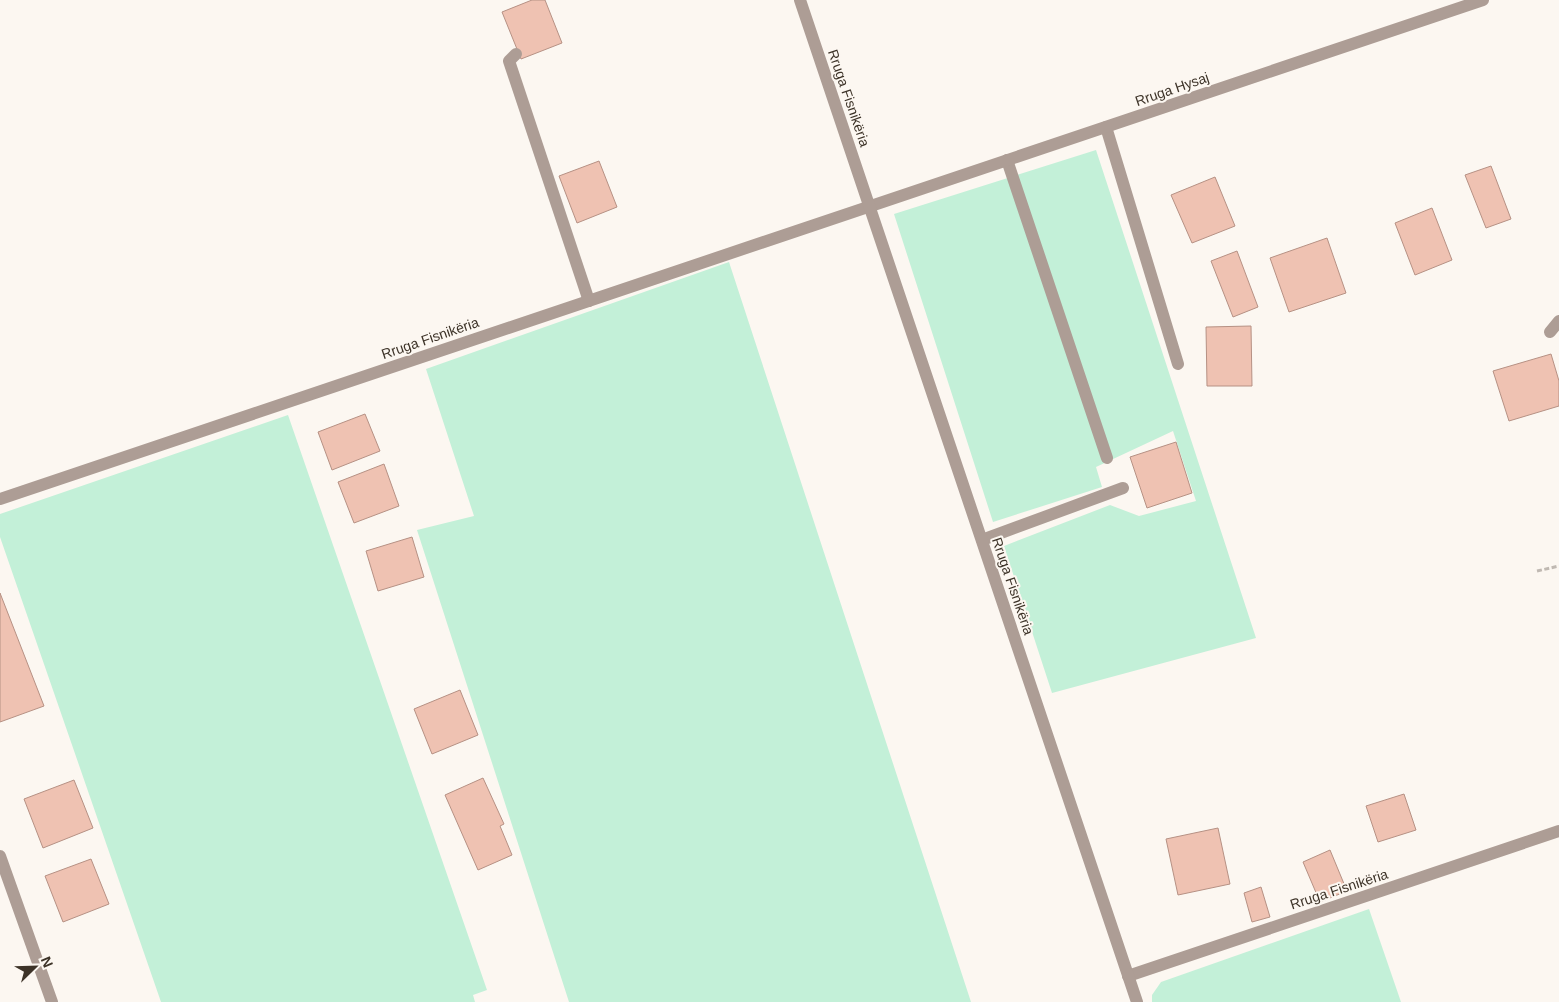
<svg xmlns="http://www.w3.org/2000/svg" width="1559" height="1002" font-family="Helvetica,sans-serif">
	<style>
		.green { fill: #c3f0d8 }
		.building { fill: #efc2b2; stroke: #b69184 }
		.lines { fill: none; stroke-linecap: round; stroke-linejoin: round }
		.path { stroke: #c0b9b2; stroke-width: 3; stroke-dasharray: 5 2.5; stroke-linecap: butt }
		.service { stroke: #ad9d95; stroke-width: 12 }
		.minor { stroke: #ad9d95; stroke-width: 12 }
		.tertiary { stroke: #ad9d95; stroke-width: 12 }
		.labels { text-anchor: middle; stroke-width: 4; stroke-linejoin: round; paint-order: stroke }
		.street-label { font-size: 14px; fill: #3d3328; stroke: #fcf7f1 }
	</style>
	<rect width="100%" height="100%" fill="#fcf7f1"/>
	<g class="green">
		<polygon points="1096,150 1256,638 1052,693 1004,546 1110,505 1139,516 1196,501 1173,431 1096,467 1102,487 993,522 894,214"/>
		<polygon points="729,262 971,1002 569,1002 417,530 474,516 426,369"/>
		<polygon points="288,415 487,990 473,995 475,1002 161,1002 0,537 0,514"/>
		<polygon points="1369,909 1401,1002 1152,1002 1152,995 1161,982"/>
	</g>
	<g class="building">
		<polygon points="532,0 545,0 562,43 521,59 502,12"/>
		<polygon points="599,161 617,207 577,223 559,176"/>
		<polygon points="1491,166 1511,219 1486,228 1465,175"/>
		<polygon points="1215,177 1235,226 1192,243 1171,195"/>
		<polygon points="1432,208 1452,260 1415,275 1395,223"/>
		<polygon points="1327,238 1346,293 1289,312 1270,258"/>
		<polygon points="1237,251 1258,307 1233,317 1211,261"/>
		<polygon points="1251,326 1252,386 1207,386 1206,327"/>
		<polygon points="1551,354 1559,381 1559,406 1509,421 1493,371"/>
		<polygon points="365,414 380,451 332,470 318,432"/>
		<polygon points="1176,442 1192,493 1147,508 1130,457"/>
		<polygon points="384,464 399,506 354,523 338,482"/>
		<polygon points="412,537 424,577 378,591 366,551"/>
		<polygon points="0,593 44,706 0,722"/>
		<polygon points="460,690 478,735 432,754 414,709"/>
		<polygon points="483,778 504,824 500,826 512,855 478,870 445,795"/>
		<polygon points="74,780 93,828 43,848 24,799"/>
		<polygon points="1404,794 1416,830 1378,842 1366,806"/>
		<polygon points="1218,828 1230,884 1178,895 1166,839"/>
		<polygon points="1330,850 1347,891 1320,902 1303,862"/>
		<polygon points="91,859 109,904 63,922 45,876"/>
		<polygon points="1261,887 1270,917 1252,922 1244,893"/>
	</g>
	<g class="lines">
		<polyline class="path" points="1537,571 1559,566"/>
		<g class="service">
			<polyline points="516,54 509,61 589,301"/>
			<polyline points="1106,127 1178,364"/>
			<polyline points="1007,160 1107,458"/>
			<polyline points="1550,332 1559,321"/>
			<polyline points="982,540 1123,488"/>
		</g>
		<g class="minor">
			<polyline points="0,499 1483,0"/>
			<polyline points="0,856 52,1002"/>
			<polyline points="1128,976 1559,831"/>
		</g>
		<polyline class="tertiary" points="800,0 1137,1002"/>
	</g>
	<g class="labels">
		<g class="street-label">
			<text transform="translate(1172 89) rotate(-19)" y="5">Rruga Hysaj</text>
			<text transform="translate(849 98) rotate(71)" y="5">Rruga Fisnikëria</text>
			<text transform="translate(430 338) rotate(-19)" y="5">Rruga Fisnikëria</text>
			<text transform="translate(1013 586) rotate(71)" y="5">Rruga Fisnikëria</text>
			<text transform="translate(1339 889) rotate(-18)" y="5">Rruga Fisnikëria</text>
		</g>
	</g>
	<g transform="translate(35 967) rotate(67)" stroke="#fcf7f1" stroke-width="4" paint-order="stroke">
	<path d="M0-4L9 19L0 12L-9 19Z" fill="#3d3328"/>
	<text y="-8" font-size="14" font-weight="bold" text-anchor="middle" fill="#3d3328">N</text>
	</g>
</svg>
